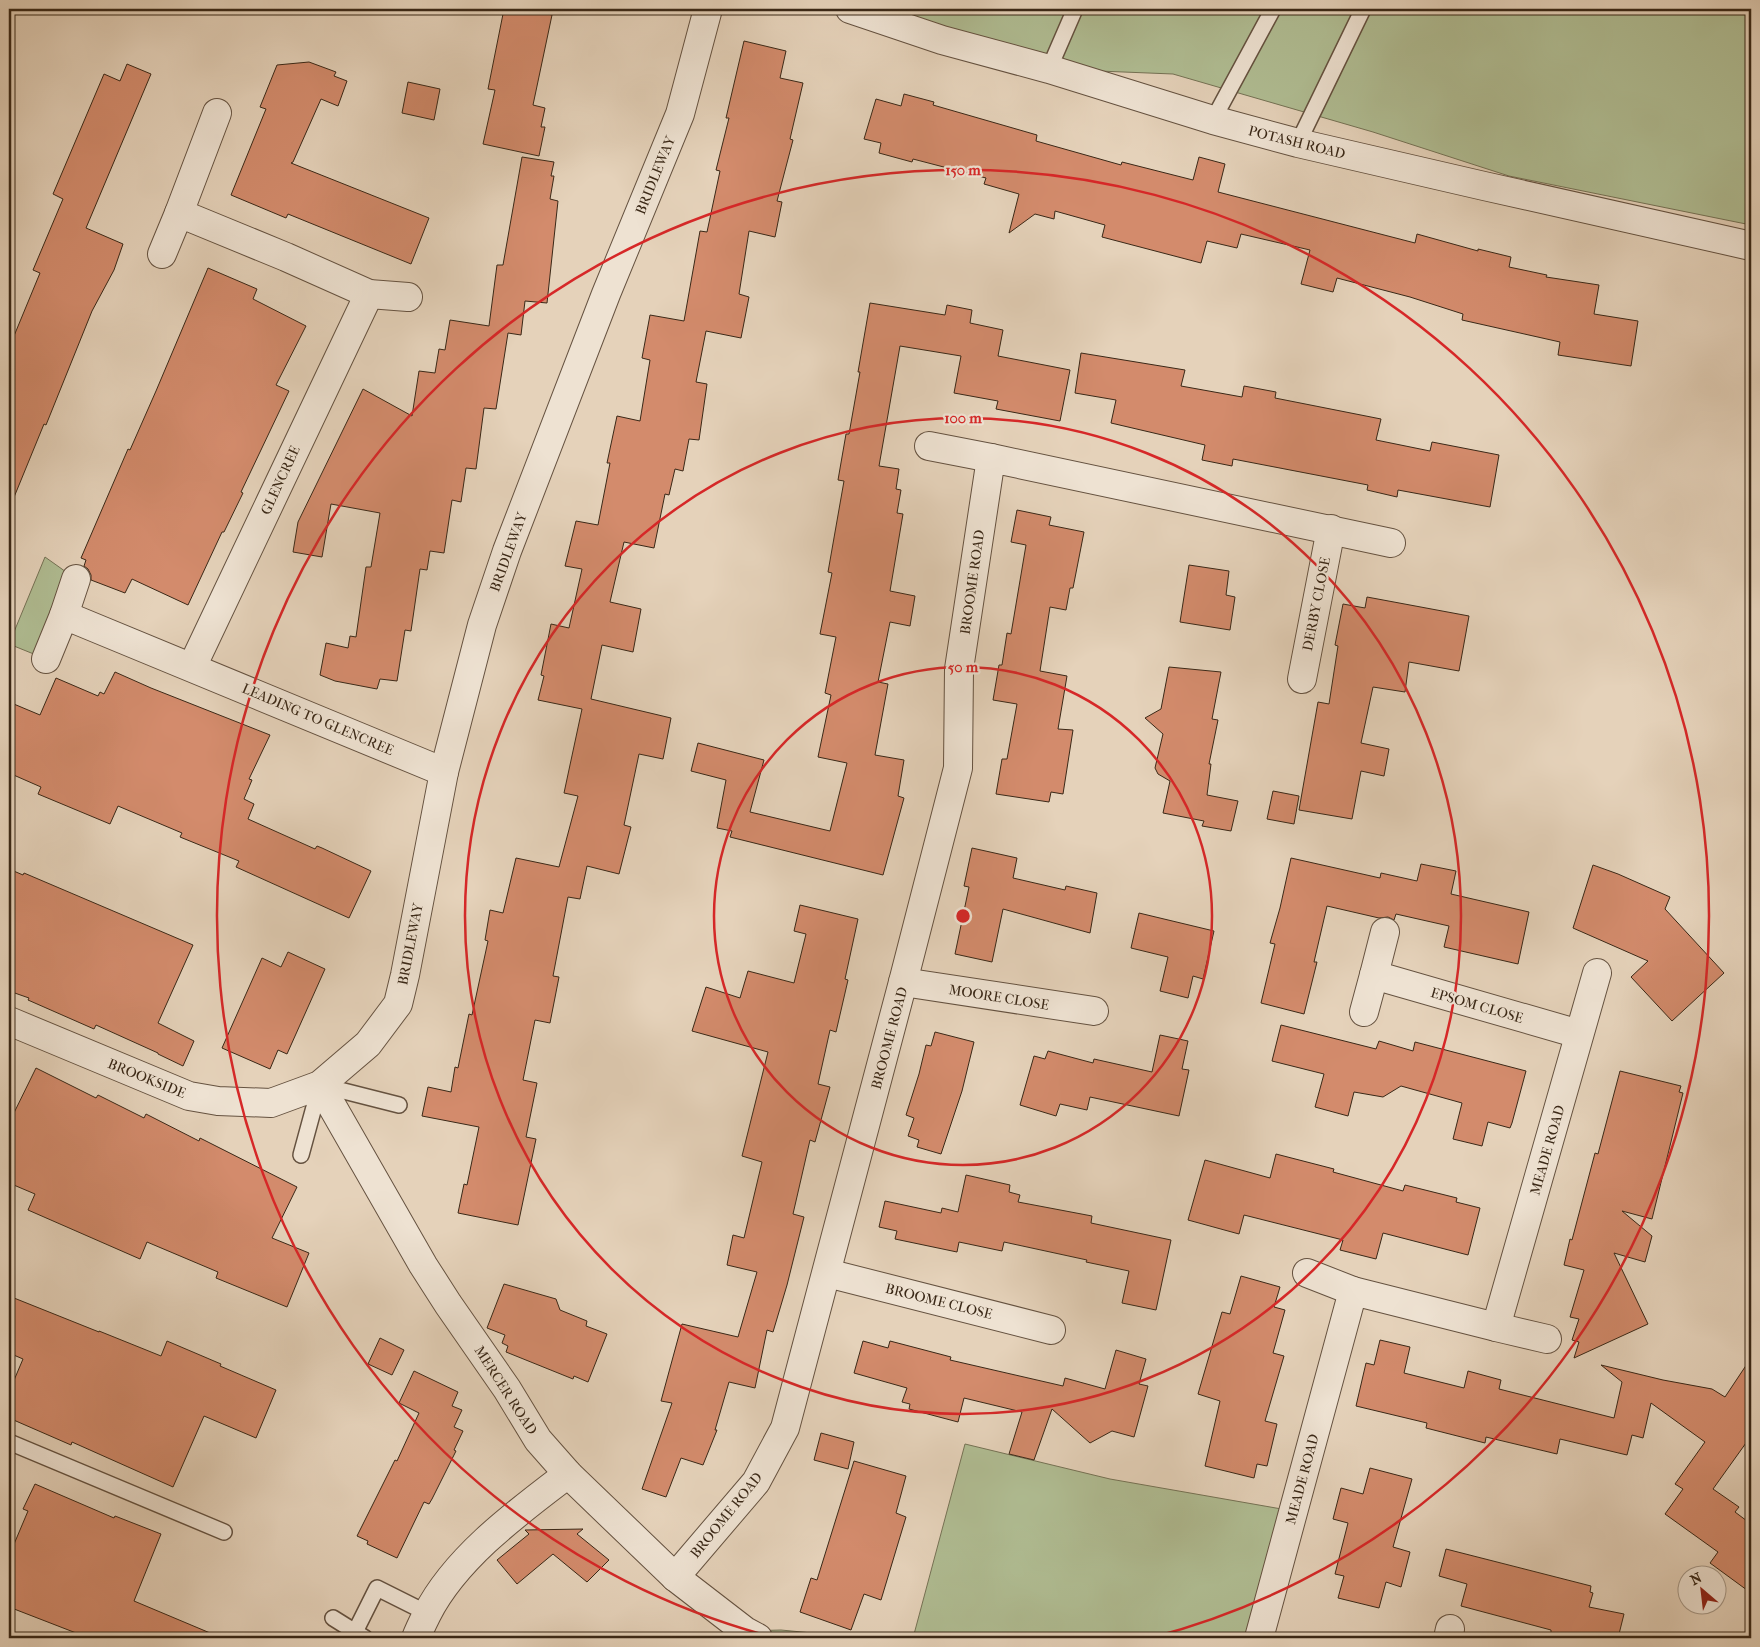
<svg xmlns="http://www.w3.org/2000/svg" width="1760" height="1647" font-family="'IM FELL French Canon',serif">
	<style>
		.green { fill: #b0bd93; stroke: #757255 }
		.building { fill: #d38b6c; stroke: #3a2817 }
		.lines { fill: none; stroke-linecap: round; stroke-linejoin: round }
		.service-casing { stroke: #655240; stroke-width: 18 }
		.minor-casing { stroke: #655240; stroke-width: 30 }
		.service { stroke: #eee2d2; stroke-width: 15 }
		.minor { stroke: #eee2d2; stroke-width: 28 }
		.ring { fill: none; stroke: #d62828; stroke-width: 2.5 }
		.labels { text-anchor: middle; stroke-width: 4.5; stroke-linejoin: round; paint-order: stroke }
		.street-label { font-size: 14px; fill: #3a2817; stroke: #eee2d2 }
		.centre { fill: #d62828; stroke: #eee2d2; stroke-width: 2.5 }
		.ring-label { font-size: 15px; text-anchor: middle; font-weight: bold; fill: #d62828; stroke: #eee2d2; stroke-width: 4.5; stroke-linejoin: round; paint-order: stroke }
	</style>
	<rect width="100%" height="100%" fill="#e5d2ba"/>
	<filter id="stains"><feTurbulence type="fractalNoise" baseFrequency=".004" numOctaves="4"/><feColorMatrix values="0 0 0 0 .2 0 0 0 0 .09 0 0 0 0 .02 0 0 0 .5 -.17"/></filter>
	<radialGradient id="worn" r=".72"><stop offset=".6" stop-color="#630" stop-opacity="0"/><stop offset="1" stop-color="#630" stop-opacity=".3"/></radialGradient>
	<g class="green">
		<polygon points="853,9 1751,9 1751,225 1509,176 1373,132 1173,74 1049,69"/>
		<polygon points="45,557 76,579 46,659 9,644"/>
		<polygon points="965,1444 1110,1479 1293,1511 1259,1638 913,1638"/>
		<polygon points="781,1630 864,1638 758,1638 745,1631"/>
	</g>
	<g class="building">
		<polygon points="504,9 540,9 539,12 552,15 533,105 545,108 541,127 545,127 539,156 483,144 495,90 488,89"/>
		<polygon points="744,41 786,51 780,78 803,83 790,139 793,140 777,201 782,202 775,237 749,231 739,294 749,297 741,338 706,331 696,382 707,384 699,440 689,439 683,471 675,469 669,495 665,494 654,548 624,542 610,602 641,609 633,652 602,645 591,699 671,718 663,759 639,754 624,825 631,827 619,874 587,866 580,899 568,897 553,976 559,977 550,1023 535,1020 523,1080 537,1083 526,1137 536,1139 518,1225 458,1213 464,1184 467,1185 479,1127 422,1116 428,1087 451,1092 455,1067 458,1068 469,1014 472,1015 488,941 485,940 490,910 503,913 516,858 559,867 578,796 564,793 582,709 538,700 544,676 541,675 551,624 569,628 582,569 565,566 576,521 598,525 610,463 607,463 617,416 640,421 650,360 642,358 650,315 684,321 700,231 707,232 720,171 716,170 729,118 726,118"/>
		<polygon points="309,62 336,72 334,76 347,81 338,106 321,99 293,162 291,163 429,218 411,264 288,214 286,218 231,195 266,109 260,107 277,65"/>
		<polygon points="127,64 151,74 86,228 123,244 114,270 92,311 46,425 44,424 10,507 9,506 9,348 40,273 33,270 63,199 53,194 104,74 120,81"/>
		<polygon points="408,82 440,89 434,120 402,113"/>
		<polygon points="904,94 934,102 933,105 1037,135 1036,141 1121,165 1122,162 1193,180 1199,157 1225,164 1218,192 1415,243 1417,234 1478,251 1478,249 1511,257 1509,267 1547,275 1546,277 1599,285 1594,314 1638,321 1631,366 1558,355 1560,342 1462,320 1463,314 1410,297 1337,278 1333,292 1301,284 1310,250 1241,234 1237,248 1207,241 1201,263 1102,237 1105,225 1055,211 1054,219 1035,214 1009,233 1019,194 984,184 986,178 913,159 912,162 879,153 881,143 864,139 876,99 901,106"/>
		<polygon points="522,157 554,162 551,176 554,176 550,199 558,201 547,303 525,301 521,335 508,333 496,409 484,408 476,469 466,468 461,502 452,500 444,553 430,551 427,570 420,569 411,631 405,630 397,681 380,679 377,689 335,681 320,675 326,643 348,648 350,636 356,637 366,567 371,567 380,513 331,504 322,557 293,552 298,522 363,389 412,416 419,371 435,373 439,349 445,350 450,320 489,326 497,265 503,265"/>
		<polygon points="208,268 257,289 253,299 306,326 276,385 289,391 241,492 243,493 224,532 222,532 188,605 132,579 125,593 91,580 91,575 88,569 84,566 86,560 81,558 128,449 130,450 156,391"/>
		<polygon points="870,303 945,315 947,305 972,310 970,323 1003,330 998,356 1070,370 1060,421 996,409 998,401 954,393 961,356 900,346 879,466 899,469 896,489 901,490 897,513 903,514 890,591 915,596 910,626 890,622 878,682 888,684 875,755 904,760 898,796 904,798 883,875 730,837 732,831 717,828 726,780 691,771 698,743 764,760 750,812 830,831 847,763 818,757 831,695 825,693 836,637 820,634 832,573 828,572 844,481 838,480 846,434 849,434 860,372 858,372"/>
		<polygon points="1081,353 1185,370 1181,386 1242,397 1244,386 1276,392 1275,398 1381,419 1376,440 1430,451 1432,442 1499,455 1490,507 1398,490 1397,497 1367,490 1368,485 1233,459 1232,466 1202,460 1205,445 1111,423 1116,400 1075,393"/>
		<polygon points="1017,510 1051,517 1049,525 1084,532 1073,588 1070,588 1066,610 1050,607 1040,671 1067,676 1058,729 1073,730 1063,794 1051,792 1049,802 996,794 1002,759 1007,759 1017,704 993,700 999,665 1002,665 1007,633 1011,634 1026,545 1011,542"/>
		<polygon points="1189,565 1229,571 1226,595 1235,597 1230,630 1180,622"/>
		<polygon points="1367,597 1469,616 1459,671 1409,662 1405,692 1373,687 1361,743 1389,749 1384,776 1361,771 1352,819 1299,810 1318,702 1329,704 1338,646 1335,645 1343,604 1365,608"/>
		<polygon points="1169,667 1221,672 1212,719 1218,720 1209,764 1211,764 1207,795 1238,801 1231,831 1202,826 1204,821 1163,813 1170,781 1158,774 1155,768 1163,734 1145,718 1161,709"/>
		<polygon points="115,672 151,688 270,735 249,779 252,780 244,799 254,804 248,819 315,849 317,846 322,848 371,871 349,918 236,867 239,861 180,837 182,833 118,806 110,824 38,794 41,787 9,773 9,702 40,715 56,678 98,696 100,692 104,694"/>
		<polygon points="1273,791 1299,796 1294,824 1267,819"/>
		<polygon points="972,848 1017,858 1013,878 1065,890 1066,886 1097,893 1090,933 1003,909 992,962 955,954 969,887 964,886"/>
		<polygon points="1291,858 1380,878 1381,873 1417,881 1421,864 1456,871 1451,894 1529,912 1518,964 1444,947 1449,926 1396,914 1394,920 1388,917 1379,918 1327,906 1314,962 1317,962 1304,1014 1261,1003 1275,944 1270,943 1280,908"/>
		<polygon points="1593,865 1618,874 1670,897 1665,909 1724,973 1672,1021 1631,977 1648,961 1573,928"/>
		<polygon points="9,869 23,875 24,873 193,945 158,1023 194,1041 183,1066 158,1054 158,1053 96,1025 94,1029 28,1000 29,998 9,991"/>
		<polygon points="800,905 858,919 845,979 848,980 836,1032 830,1030 818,1084 830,1087 815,1142 810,1140 793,1214 804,1217 787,1285 773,1332 767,1330 755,1388 729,1382 715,1430 717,1430 703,1465 681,1458 666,1497 642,1489 672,1403 661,1401 682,1324 738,1337 757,1272 727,1265 733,1235 744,1238 762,1162 742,1156 768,1052 692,1031 706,987 740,998 748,971 794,983 806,934 794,931"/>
		<polygon points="1139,913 1214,931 1203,979 1193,976 1188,998 1160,991 1168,957 1131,948"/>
		<polygon points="288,952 325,969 287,1054 278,1050 270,1069 222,1048 262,958 281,967"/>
		<polygon points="1281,1025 1376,1049 1379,1041 1413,1051 1415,1042 1526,1071 1512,1123 1510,1128 1488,1122 1482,1146 1453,1139 1462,1103 1401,1086 1383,1097 1354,1092 1348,1116 1315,1107 1324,1074 1272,1061"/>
		<polygon points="935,1032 974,1042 962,1091 941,1154 917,1147 919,1140 908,1136 914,1118 906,1115 919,1074 926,1045 931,1046"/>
		<polygon points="1160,1035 1188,1041 1182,1069 1189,1070 1179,1116 1090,1097 1087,1110 1060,1104 1056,1116 1020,1105 1034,1056 1045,1059 1048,1051 1093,1063 1094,1059 1152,1072"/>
		<polygon points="36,1068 96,1098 98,1095 144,1118 146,1114 199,1141 200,1138 297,1187 272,1238 309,1253 287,1307 216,1278 218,1272 147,1242 140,1259 28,1210 35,1194 9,1183 9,1123"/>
		<polygon points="1620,1071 1681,1086 1679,1092 1683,1093 1652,1219 1622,1211 1652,1236 1645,1262 1614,1253 1648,1324 1574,1358 1579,1342 1572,1340 1579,1319 1570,1317 1584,1270 1564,1265 1570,1239 1572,1240 1595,1153 1598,1154"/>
		<polygon points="1276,1154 1334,1169 1333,1172 1403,1191 1405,1185 1457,1198 1456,1202 1480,1208 1468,1255 1383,1233 1376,1259 1340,1250 1343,1240 1244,1215 1239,1234 1188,1220 1205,1160 1270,1178"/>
		<polygon points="966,1175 1010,1185 1009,1192 1020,1195 1018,1202 1092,1216 1091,1223 1171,1240 1156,1310 1122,1303 1129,1271 1086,1262 1087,1260 1004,1242 1002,1251 959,1242 957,1252 895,1239 897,1231 879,1227 885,1201 941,1213 942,1208 958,1212"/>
		<polygon points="1241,1276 1280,1287 1274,1307 1285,1310 1273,1353 1284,1356 1265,1421 1277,1424 1267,1466 1257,1464 1254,1478 1205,1466 1220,1401 1198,1394 1222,1312 1230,1314"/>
		<polygon points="504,1284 556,1299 560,1310 587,1321 586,1326 607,1334 588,1382 574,1376 573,1379 506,1352 508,1346 502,1343 505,1335 487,1328"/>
		<polygon points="9,1296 99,1332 99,1331 161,1356 167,1341 221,1364 220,1366 276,1390 256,1438 204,1416 173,1487 72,1442 71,1445 9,1418 9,1392 23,1359 9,1353"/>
		<polygon points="380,1338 404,1350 392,1375 368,1364"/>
		<polygon points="1380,1340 1410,1347 1404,1373 1464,1388 1468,1371 1501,1380 1499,1389 1614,1418 1622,1382 1601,1365 1663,1380 1712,1389 1725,1397 1751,1358 1751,1436 1713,1489 1739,1507 1735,1512 1751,1524 1751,1593 1710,1563 1718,1552 1665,1514 1683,1489 1675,1484 1705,1442 1651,1403 1643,1438 1632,1435 1627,1455 1560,1439 1557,1454 1486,1437 1485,1443 1426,1428 1427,1423 1356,1406 1366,1363 1374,1365"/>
		<polygon points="863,1341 888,1348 890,1341 951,1357 950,1360 1063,1386 1065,1378 1105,1389 1116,1350 1146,1359 1139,1384 1148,1386 1134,1437 1112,1431 1090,1443 1052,1409 1034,1460 1009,1454 1022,1412 964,1398 958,1422 909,1409 910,1404 902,1402 907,1388 854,1373"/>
		<polygon points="414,1371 458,1392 452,1406 462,1410 454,1427 463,1431 454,1450 456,1451 432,1499 429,1504 424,1502 397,1558 367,1544 368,1541 357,1536 395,1460 397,1461 419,1413 399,1403"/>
		<polygon points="821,1433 854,1442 848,1469 814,1460"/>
		<polygon points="854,1461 906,1476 896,1513 906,1517 881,1600 864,1594 851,1630 800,1612 811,1578 817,1580"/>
		<polygon points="1370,1468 1412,1479 1393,1547 1410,1552 1401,1587 1386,1582 1379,1608 1338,1598 1344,1576 1335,1574 1348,1523 1333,1519 1341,1488 1363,1494"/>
		<polygon points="35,1484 114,1518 115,1516 161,1534 134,1601 222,1638 89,1638 9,1607 9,1556 28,1511 23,1509"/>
		<polygon points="583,1529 577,1534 609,1560 587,1582 553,1554 517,1584 497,1560 529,1534 525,1530"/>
		<polygon points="1446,1549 1591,1586 1590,1592 1593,1593 1589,1607 1624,1614 1618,1638 1565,1638 1566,1637 1551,1633 1551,1630 1461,1606 1467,1584 1439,1576"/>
	</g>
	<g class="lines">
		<defs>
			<g id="service">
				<polyline points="1049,69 1075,9"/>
				<polyline points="1213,120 1273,9"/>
				<polyline points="1298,143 1363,9"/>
				<polyline points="301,1155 320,1085 399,1105"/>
				<polyline points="9,1442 224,1532"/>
				<polyline points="333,1618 365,1638"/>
				<polyline points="355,1632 377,1588 427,1613"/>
			</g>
			<g id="minor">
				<polyline points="850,9 942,40 1049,69 1213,120 1298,143 1484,186 1751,246"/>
				<polyline points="179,213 217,113"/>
				<polyline points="162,254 179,213 286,257 369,294 408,297"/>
				<polyline points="929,446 991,458"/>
				<polyline points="64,615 76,579"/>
				<polyline points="46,659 64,615 444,772"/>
				<polyline points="192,667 369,294"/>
				<polyline points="1302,679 1331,529"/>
				<polyline points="1385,932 1374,975 1579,1034"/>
				<polyline points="903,982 1094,1011"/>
				<polyline points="1364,1012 1374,975"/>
				<polyline points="9,1021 189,1096 218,1101 271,1103 320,1085 368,1044 398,1004 405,975 444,772 482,625 507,551 606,294 680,114 708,9"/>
				<polyline points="320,1085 423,1265 448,1304 507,1389 538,1440 568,1474 675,1577 745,1631 758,1638"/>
				<polyline points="827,1273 1051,1330"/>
				<polyline points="1307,1273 1353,1291"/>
				<polyline points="1496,1327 1547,1339"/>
				<polyline points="675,1577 756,1482 785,1428 903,982 958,768 959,669 991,458 1391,543"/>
				<path d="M416 1638C419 1630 423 1622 427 1614 456 1557 518 1512 568 1474"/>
				<polyline points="1259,1638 1353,1291 1496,1327 1597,973"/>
				<polyline points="1448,1638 1450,1629"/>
			</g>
		</defs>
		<use href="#service" class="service-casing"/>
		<use href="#minor" class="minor-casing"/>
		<use href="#service" class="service"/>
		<use href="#minor" class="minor"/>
	</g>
	<g class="ring">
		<circle cx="963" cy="916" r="249"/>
		<circle cx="963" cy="916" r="498"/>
		<path d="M776 1638A746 746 0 1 1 1150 1638"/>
	</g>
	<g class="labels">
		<g class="street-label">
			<text transform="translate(1297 142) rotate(14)" y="5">POTASH ROAD</text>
			<text transform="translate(655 175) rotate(-68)" y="5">BRIDLEWAY</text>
			<text transform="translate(280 480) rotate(-65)" y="5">GLENCREE</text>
			<text transform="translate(508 552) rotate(-70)" y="5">BRIDLEWAY</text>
			<text transform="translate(972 582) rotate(-82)" y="5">BROOME ROAD</text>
			<text transform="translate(1316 604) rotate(-79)" y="5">DERBY CLOSE</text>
			<text transform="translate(318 719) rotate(23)" y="5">LEADING TO GLENCREE</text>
			<text transform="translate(410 944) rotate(-79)" y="5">BRIDLEWAY</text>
			<text transform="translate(999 997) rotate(9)" y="5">MOORE CLOSE</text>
			<text transform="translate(1477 1005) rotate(16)" y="5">EPSOM CLOSE</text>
			<text transform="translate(889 1038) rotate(-75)" y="5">BROOME ROAD</text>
			<text transform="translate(147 1078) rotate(22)" y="5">BROOKSIDE</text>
			<text transform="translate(1547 1150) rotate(-74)" y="5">MEADE ROAD</text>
			<text transform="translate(939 1301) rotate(14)" y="5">BROOME CLOSE</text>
			<text transform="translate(506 1390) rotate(57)" y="5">MERCER ROAD</text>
			<text transform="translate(1302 1479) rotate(-75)" y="5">MEADE ROAD</text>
			<text transform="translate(726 1515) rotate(-51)" y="5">BROOME ROAD</text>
		</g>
	</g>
	<circle cx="963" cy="916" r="8" class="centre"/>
	<g class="ring-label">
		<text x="963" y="175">150 m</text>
		<text x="963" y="423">100 m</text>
		<text x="963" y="672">50 m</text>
	</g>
	<rect width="1760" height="1647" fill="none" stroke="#e5d2ba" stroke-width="30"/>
	<rect x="10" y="10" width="1740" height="1627" fill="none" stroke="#3a2817" stroke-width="2.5"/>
	<rect x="15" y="15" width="1730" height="1617" fill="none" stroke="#3a2817"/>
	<g transform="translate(1702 1590) rotate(332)"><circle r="24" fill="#eee2d2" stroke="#a69887"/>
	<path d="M0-4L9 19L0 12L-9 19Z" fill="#8f2418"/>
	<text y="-8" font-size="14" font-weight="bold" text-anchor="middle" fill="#3a2817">N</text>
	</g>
	<rect width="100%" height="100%" filter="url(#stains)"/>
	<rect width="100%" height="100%" fill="url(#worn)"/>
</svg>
